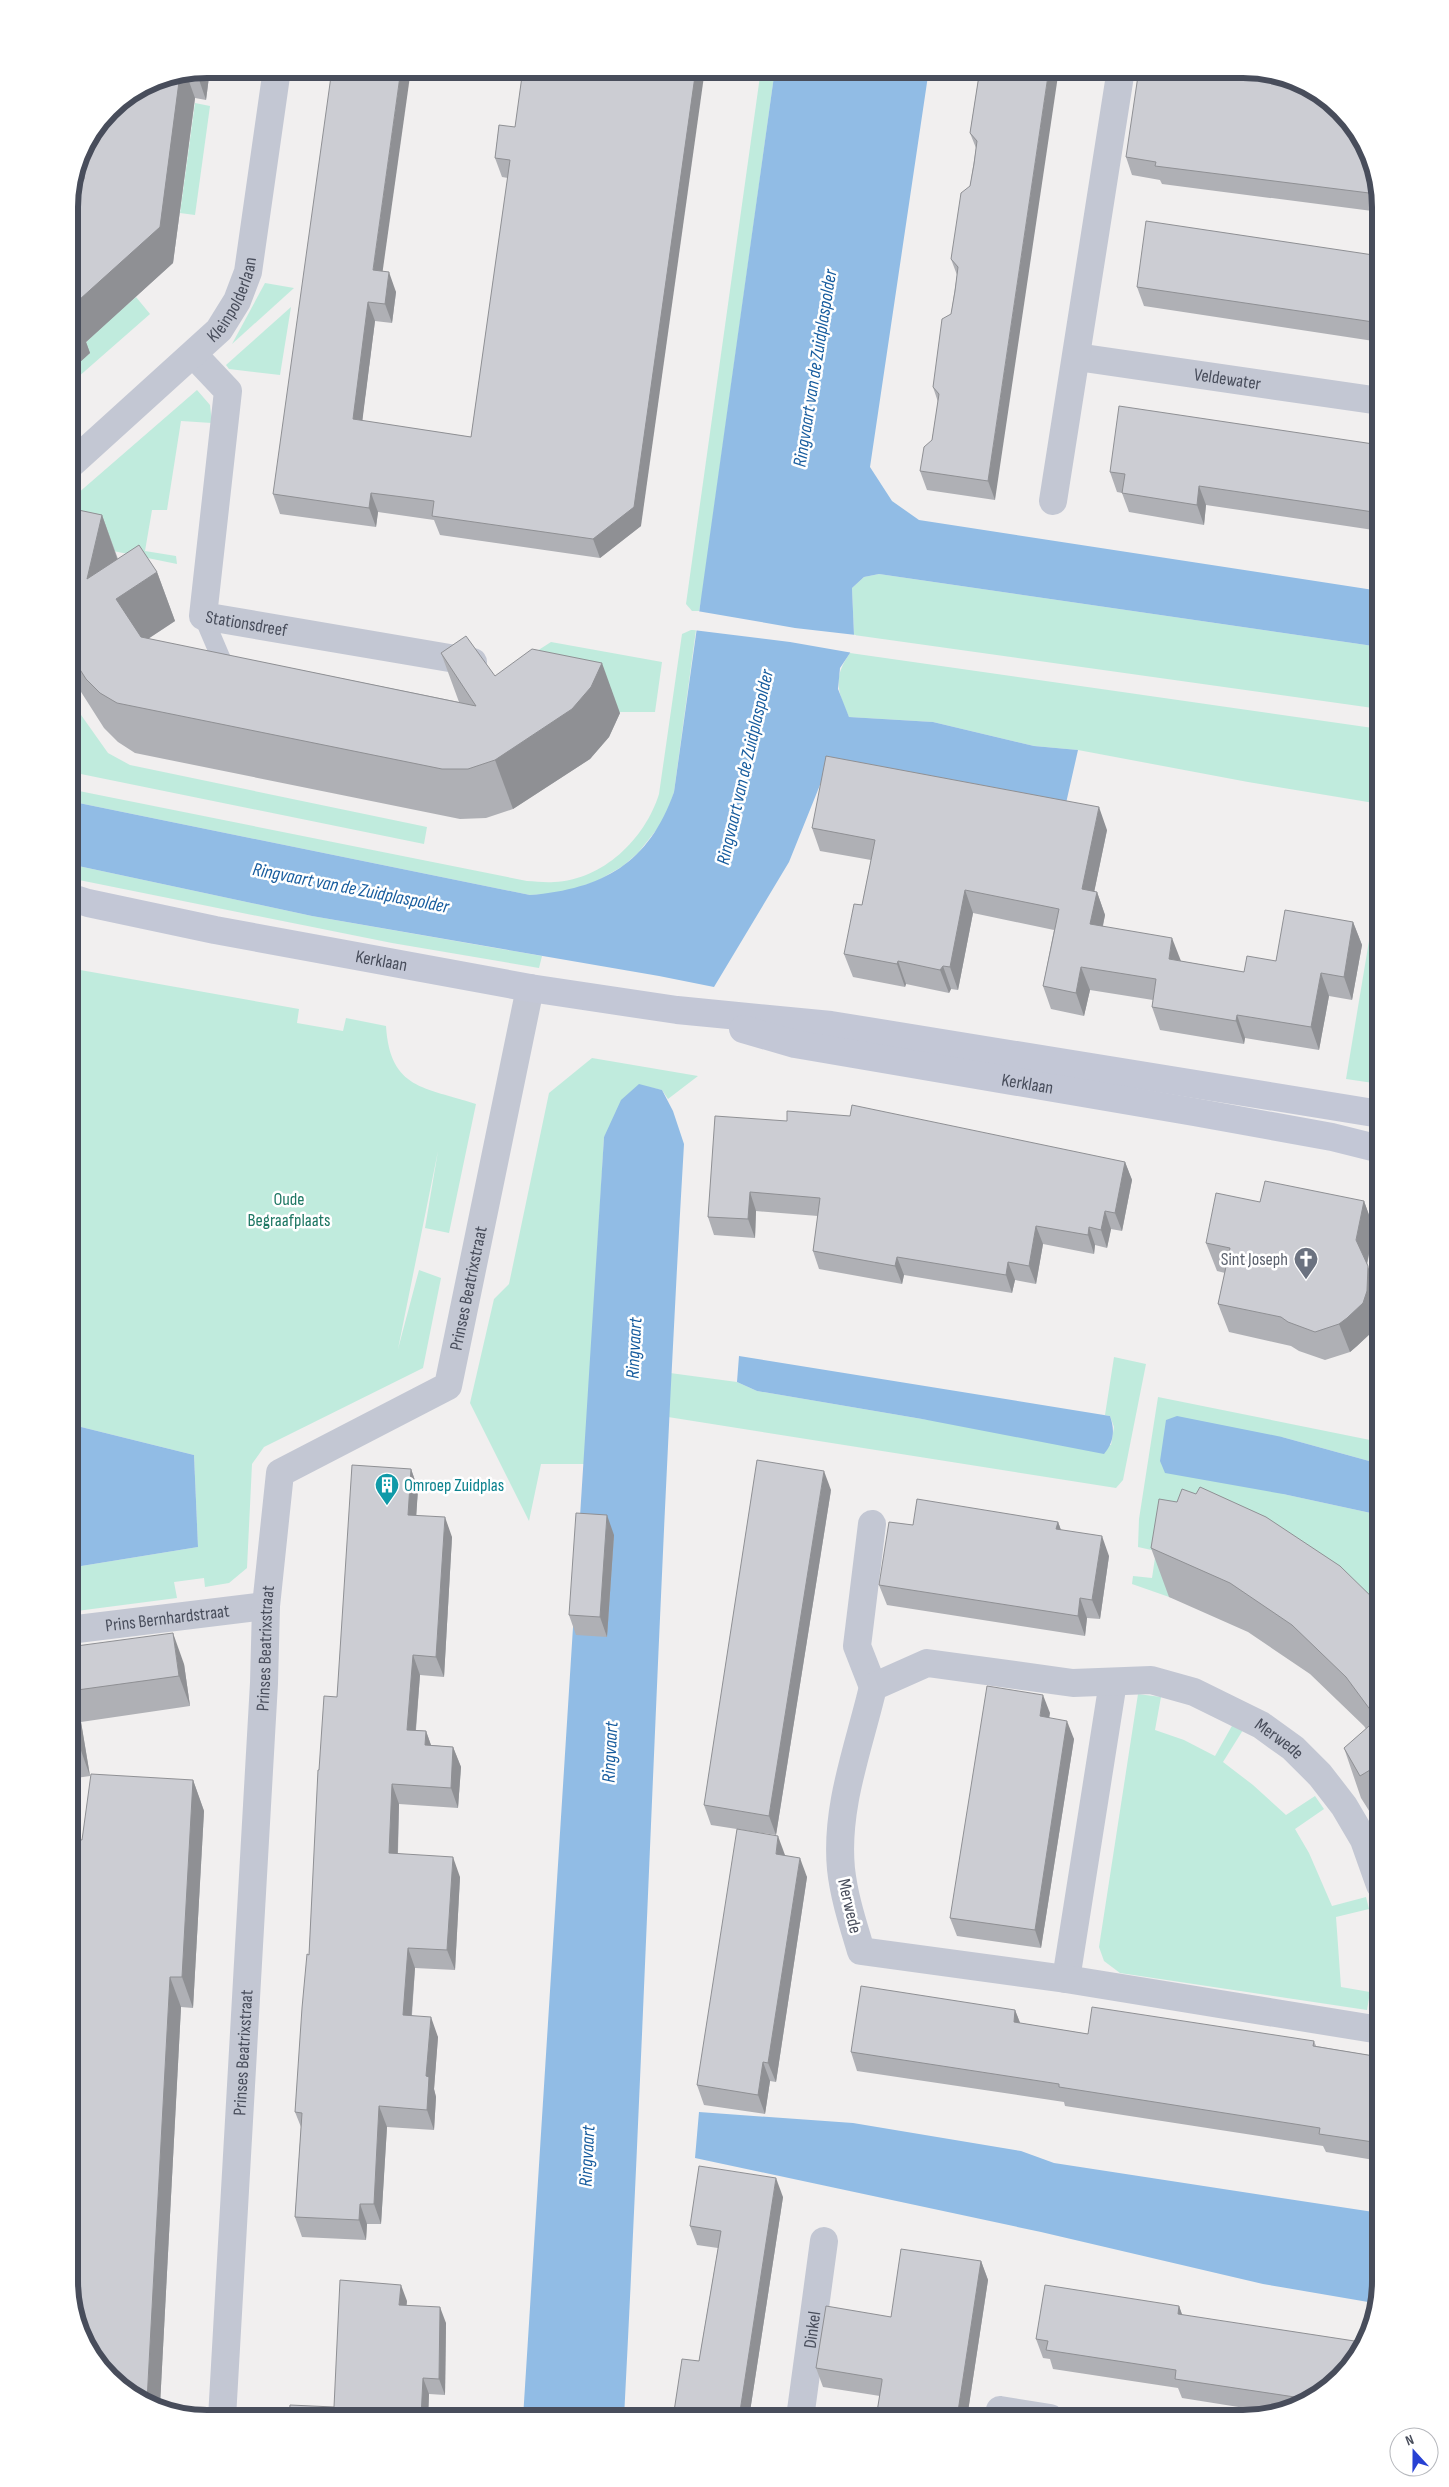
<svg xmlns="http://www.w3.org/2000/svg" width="1449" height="2487" font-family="'Sofia Sans Condensed',sans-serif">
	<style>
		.green { fill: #c0ebdd }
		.water { fill: #91bce5 }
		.pier { fill: #f1efef }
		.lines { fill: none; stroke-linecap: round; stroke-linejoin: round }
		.lane { stroke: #c3c7d3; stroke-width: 19 }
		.street { stroke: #c3c7d3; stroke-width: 28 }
		.secondary { stroke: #c3c7d6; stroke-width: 28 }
		.wall { fill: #afb0b5 }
		.shaded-wall { fill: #8f9094 }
		.building { fill: #cccdd3; stroke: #8f9094 }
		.labels { text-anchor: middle; stroke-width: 5; stroke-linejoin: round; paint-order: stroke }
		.street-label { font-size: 18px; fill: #484d5b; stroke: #fff }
		.park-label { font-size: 18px; fill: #1e7763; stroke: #fff }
		.worship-label { font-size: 18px; fill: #5b616d; stroke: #fff; text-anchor: end }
		.culture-label { font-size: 18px; fill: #0d838f; stroke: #fff; text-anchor: start }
		.water-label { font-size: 19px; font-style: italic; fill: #175c9e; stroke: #fff }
		.rim { fill: none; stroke: #484d5b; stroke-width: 6 }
	</style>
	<rect width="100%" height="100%" fill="#f1efef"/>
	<g class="green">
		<polygon points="761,69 775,69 702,596 699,611 692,611 686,604"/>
		<polygon points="195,103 210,106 195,215 180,213"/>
		<polygon points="265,283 294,288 232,344"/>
		<path d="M136 297 150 314 69 385C69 346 109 321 136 297Z"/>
		<polygon points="291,307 280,375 229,369 226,365"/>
		<polygon points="197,390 210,405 212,423 181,421 167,510 152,510 145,551 176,556 177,564 69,542 69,501"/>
		<polygon points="879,574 1380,647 1380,709 854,635 852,588 864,577"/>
		<path d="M691 630H696L674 792 665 819 638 853 623 866 597 881 562 893 530 895 69 801V789L527 881C536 881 545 883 554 882 603 880 645 839 659 794L682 634Z"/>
		<polygon points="551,642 662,662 655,712 620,712 484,685"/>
		<path d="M850 653 1380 729V804L1248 782 1078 750 1034 746 933 722 849 717C837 691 833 677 850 653Z"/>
		<polygon points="69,698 108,753 130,765 427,827 424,844 71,772"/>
		<polygon points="69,864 312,916 542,956 539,968 392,943 69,878"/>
		<polygon points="1380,875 1380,1084 1346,1079"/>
		<path d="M69 968 299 1009 297 1023 343 1031 346 1018 386 1026C390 1090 425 1087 476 1104L449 1233 425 1228 438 1151 398 1349 419 1270 441 1278 423 1368 264 1447 252 1464 247 1568 229 1583 205 1587 204 1578 174 1582 177 1598 69 1612V1568L198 1547 194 1455 69 1424Z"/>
		<polygon points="592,1058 698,1076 668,1099 662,1090 639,1085 604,1137 585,1464 541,1464 529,1521 470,1403 494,1299 509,1284 549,1093"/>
		<polygon points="1114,1357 1146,1364 1123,1480 1116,1488 668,1417 670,1373 737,1382 757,1391 922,1419 1111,1445 1114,1427 1110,1416 1105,1415"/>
		<polygon points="1158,1397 1380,1442 1380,1464 1282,1437 1283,1494 1380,1515 1380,1632 1172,1598 1132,1584 1133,1576 1152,1578 1156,1551 1138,1547 1139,1519"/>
		<polygon points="1138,1694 1161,1697 1155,1730 1184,1740 1215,1756 1233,1724 1243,1730 1223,1762 1253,1785 1286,1815 1315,1796 1324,1809 1295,1829 1309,1853 1332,1906 1366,1897 1369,1909 1336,1917 1341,1987 1370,1992 1367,2010 1120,1973 1104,1961 1099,1947"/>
	</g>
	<g class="water">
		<path d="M775 69H929L870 467 892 501 919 520 1380 591V647L879 574 864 577 852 588 854 635 850 653 840 668 838 689 849 717 933 722 1034 746 1078 750 1062 821 828 765 789 862 714 987 659 976 312 916 69 864V801L530 895C603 889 649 863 674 792Z"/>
		<path d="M639 1084 662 1090 673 1111 684 1144C659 1568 646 1993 624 2418H523L604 1137 621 1100Z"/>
		<path d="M739 1356 1110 1416C1115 1430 1114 1442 1104 1454L922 1419 757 1391 737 1382Z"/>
		<polygon points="1177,1416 1282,1437 1380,1464 1380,1515 1283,1494 1165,1473 1160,1461 1166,1420"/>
		<polygon points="69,1424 194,1455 198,1547 69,1568"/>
		<polygon points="699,2112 853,2123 1021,2151 1054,2163 1380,2213 1380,2280 1374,2303 1263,2284 1041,2232 695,2158"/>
	</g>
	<polygon class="pier" points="697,611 795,628 856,635 853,653 790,642 693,630"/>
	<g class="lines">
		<polyline class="lane" points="203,616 229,677"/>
		<g class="street">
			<path id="s1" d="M194 355 228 391 203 616 473 662"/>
			<path id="s2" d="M1077 357 1380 401"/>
			<path id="s3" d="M69 466 219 330 237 301 248 272 277 69"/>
			<polyline points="1053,501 1121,69"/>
			<polyline points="872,1524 857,1646 873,1687"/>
			<path id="s4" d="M69 1630 266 1606"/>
			<polyline points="1066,1979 1113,1682"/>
			<path id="s5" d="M1380 2030 1066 1979 861 1951C853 1924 844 1897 841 1869 835 1807 859 1747 873 1687L927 1663 1073 1683 1151 1680 1194 1692 1261 1725 1293 1748 1320 1775 1344 1806 1364 1840 1380 1885"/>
			<path id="s6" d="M222 2418 264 1683 266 1606 280 1473 448 1386 530 988"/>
			<path id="s7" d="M800 2418 824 2241"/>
			<polyline points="999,2418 1000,2410 1050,2418"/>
		</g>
		<g class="secondary">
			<path id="s8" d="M69 897 88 903 215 930 530 988 677 1010 831 1025 1380 1114"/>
			<path id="s9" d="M743 1029 795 1044 1194 1112 1332 1137 1380 1149"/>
		</g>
	</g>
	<g class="wall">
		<polygon points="207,69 210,69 206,100 195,98 173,263 86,342 90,353 69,372 76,194 154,79"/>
		<polygon points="980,69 995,500 927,490 920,471 932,440 938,402 933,387 951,314 957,275 951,259 970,186 976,148 970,133"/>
		<polygon points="499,125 641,526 600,558 440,535 434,520 378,512 376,527 280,514 273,494 383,272 396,292 392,323 375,321 362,421 471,437 508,178 502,177 495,158"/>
		<polygon points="1366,146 1380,207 1380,212 1162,184 1160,180 1132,175 1126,157"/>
		<polygon points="1380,256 1380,342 1144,306 1137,287"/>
		<polygon points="1380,445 1380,531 1206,505 1204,525 1129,512 1122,493 1117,492 1110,472"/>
		<polygon points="69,508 102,515 118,559 157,572 175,621 148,639 459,702 441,653 495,676 620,713 609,737 590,759 513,809 486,818 460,819 135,753 118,742 104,728 69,673"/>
		<polygon points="812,828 1107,830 1094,892 1097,892 1105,915 1103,926 1181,961 1244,972 1276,961 1353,922 1362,945 1352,1000 1329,996 1319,1050 1245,1038 1244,1044 1160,1030 1152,1007 1153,1000 1090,990 1084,1016 1051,1009 1043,986 1054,930 973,913 958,990 951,989 949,993 906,984 905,987 853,977 844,954 862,905 871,860 820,851"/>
		<polygon points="787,1121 1125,1162 1132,1180 1122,1231 1111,1229 1107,1248 1095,1245 1094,1254 1043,1244 1036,1284 1015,1280 1012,1293 904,1275 902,1284 819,1269 813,1251 818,1216 756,1211 755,1238 714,1235 708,1217"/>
		<polygon points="1364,1201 1374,1229 1367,1265 1378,1295 1378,1320 1373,1331 1357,1346 1350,1352 1325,1360 1299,1351 1291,1346 1229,1332 1218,1304 1225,1273 1217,1271 1206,1243 1260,1202"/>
		<polygon points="411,1469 418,1489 416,1516 452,1537 444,1677 420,1675 416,1730 426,1731 431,1745 453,1747 461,1767 458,1808 399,1804 398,1853 460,1877 455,1970 415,1968 412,2015 438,2037 434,2089 436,2097 434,2130 387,2127 381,2224 367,2224 366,2240 302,2237 295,2217 301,2127 295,2112 309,1955 319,1770 337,1697"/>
		<polygon points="831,1490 776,1835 711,1825 704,1805"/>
		<polygon points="1058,1522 1061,1530 1109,1556 1100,1619 1087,1618 1085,1636 887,1605 879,1585 913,1525"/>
		<polygon points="614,1535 607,1637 576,1635 569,1615"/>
		<polygon points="1151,1548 1380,1605 1380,1824 1378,1825 1361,1798 1344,1748 1366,1729 1364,1726 1310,1674 1248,1632 1169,1597"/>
		<polygon points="69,1647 184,1664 190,1706 81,1722 90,1776 69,1779"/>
		<polygon points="1050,1713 1049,1717 1074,1739 1041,1948 957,1936 950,1918"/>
		<polygon points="193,1780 204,1811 193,2008 181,2007 160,2405 130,2395 69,2280 69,1838 82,1840"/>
		<polygon points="785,1855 807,1877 776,2082 770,2081 765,2114 704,2105 697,2085"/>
		<polygon points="1015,2010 1020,2023 1088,2034 1314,2041 1316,2046 1380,2057 1380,2161 1326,2152 1323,2146 1065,2106 1064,2102 857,2071 851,2052"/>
		<polygon points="783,2197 749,2418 699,2361 718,2248 697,2245 690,2226"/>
		<polygon points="981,2261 988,2280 967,2418 876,2418 880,2396 823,2387 816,2368 891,2317"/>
		<polygon points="407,2301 406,2305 446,2323 445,2395 429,2394 428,2418 289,2418 334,2407"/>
		<polygon points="1179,2306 1182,2315 1357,2357 1303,2404 1270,2412 1182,2398 1178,2388 1053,2369 1050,2359 1043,2358 1036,2339"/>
	</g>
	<g class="shaded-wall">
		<polygon points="207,69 210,69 206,100 196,71"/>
		<polygon points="401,69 411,69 380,290 373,270"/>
		<polygon points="696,69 705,69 641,526 600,558 593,539"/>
		<polygon points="1049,69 1059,69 995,500 988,481"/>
		<polygon points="186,73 195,98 173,263 86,342 90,353 69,372 69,309 180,74"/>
		<polygon points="389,272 396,292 392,323 385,304"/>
		<polygon points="368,302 375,321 360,439 353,419"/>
		<polygon points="1199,486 1206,505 1204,525 1197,505"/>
		<polygon points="371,493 378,512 376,527 369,508"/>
		<polygon points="102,515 119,564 87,579"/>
		<polygon points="157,572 175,621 134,648 116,599"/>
		<polygon points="602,663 620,713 609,737 590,759 513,809 495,760"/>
		<polygon points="1099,807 1107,830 1090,912 1082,889"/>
		<polygon points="965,890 973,913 958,990 950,967"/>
		<polygon points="1097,892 1105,915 1098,947 1090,924"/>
		<polygon points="1353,922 1362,945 1352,1000 1344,977"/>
		<polygon points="1172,938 1181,961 1169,959"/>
		<polygon points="898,961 906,984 905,987 897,964"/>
		<polygon points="943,966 951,989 949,993 940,970"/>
		<polygon points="1081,967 1090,990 1084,1016 1076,993"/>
		<polygon points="1321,973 1329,996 1319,1050 1311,1027"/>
		<polygon points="1237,1015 1245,1038 1244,1044 1236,1021"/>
		<polygon points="1125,1162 1132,1180 1122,1231 1115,1213"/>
		<polygon points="750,1192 756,1211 755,1238 748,1219"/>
		<polygon points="1364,1201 1374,1229 1366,1268 1356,1240"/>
		<polygon points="1105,1211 1111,1229 1107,1248 1101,1230"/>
		<polygon points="1036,1226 1043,1244 1036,1284 1029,1266"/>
		<polygon points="1089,1227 1095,1245 1094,1254 1088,1235"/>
		<polygon points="897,1257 904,1275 902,1284 895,1266"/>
		<polygon points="1008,1262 1015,1280 1012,1293 1006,1275"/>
		<polygon points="1368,1266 1378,1295 1378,1320 1373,1331 1357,1346 1350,1352 1339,1324"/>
		<polygon points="411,1469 418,1489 415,1535 408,1515"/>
		<polygon points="824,1471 831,1490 776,1835 769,1816"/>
		<polygon points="607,1515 614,1535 607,1637 600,1617"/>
		<polygon points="445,1517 452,1537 444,1677 436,1657"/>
		<polygon points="1058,1522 1065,1541 1056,1529"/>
		<polygon points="1102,1536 1109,1556 1100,1619 1092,1600"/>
		<polygon points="1080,1598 1087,1618 1085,1636 1078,1616"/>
		<polygon points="173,1633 184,1664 190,1706 179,1676"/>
		<polygon points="413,1655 420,1675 414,1750 407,1730"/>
		<polygon points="70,1691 81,1722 90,1776 79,1745"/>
		<polygon points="1043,1695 1050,1713 1046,1734 1040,1716"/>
		<polygon points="1067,1721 1074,1739 1041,1948 1035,1930"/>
		<polygon points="426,1731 433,1751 425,1745"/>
		<polygon points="453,1747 461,1767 458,1808 451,1788"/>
		<polygon points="193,1780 204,1811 193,2008 182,1977"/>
		<polygon points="392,1784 399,1804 397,1873 389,1853"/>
		<polygon points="778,1836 785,1855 783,1873 776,1854"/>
		<polygon points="453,1857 460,1877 455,1970 447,1950"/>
		<polygon points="800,1858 807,1877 776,2082 768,2063"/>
		<polygon points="408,1948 415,1968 410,2035 403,2015"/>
		<polygon points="170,1977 181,2007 160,2405 147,2401"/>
		<polygon points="1015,2010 1022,2028 1014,2022"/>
		<polygon points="431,2017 438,2037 434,2089 436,2097 434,2130 427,2110 426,2076"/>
		<polygon points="763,2062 770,2081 765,2114 758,2095"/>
		<polygon points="379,2106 387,2127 381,2224 374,2204"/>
		<polygon points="776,2178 783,2197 749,2418 739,2418"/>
		<polygon points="360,2204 367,2224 366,2240 359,2220"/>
		<polygon points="981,2261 988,2280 967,2418 957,2418"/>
		<polygon points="401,2285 407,2301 405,2321 399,2305"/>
		<polygon points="1179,2306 1186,2325 1178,2314"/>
		<polygon points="440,2307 446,2323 445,2395 439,2379"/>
		<polygon points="423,2378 429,2394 428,2418 421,2418"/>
	</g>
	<g class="building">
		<polygon points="332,69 401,69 373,270 389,272 385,304 368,302 353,419 471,437 510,160 495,158 499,125 515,127 523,69 696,69 634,507 593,539 432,516 434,501 403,497 371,493 369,508 273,494"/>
		<polygon points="980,69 1049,69 988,481 920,471 924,447 932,440 939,394 933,387 942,319 951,314 955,291 958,267 951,259 961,193 970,186 974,164 977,141 970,133"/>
		<polygon points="1139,69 1251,69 1319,92 1366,146 1377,194 1155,166 1156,162 1126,157"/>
		<polygon points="180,74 160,227 69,309 77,317 69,324 69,200 76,194 84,179 89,139 109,109 154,79"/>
		<polygon points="1146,221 1380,256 1380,323 1137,287"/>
		<polygon points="1119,406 1380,445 1380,513 1199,486 1197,505 1122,493 1125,474 1110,472"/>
		<polygon points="69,508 102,515 87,579 139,545 157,572 116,599 141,637 476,706 441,653 466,636 495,676 532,649 602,663 591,687 572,709 495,760 468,769 442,769 117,703 100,693 86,679 69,652"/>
		<polygon points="826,756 1099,807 1082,889 1097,892 1090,924 1172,938 1169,959 1244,972 1247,956 1276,961 1285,910 1353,922 1344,977 1321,973 1311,1027 1237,1015 1236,1021 1152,1007 1156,979 1081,967 1076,993 1043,986 1059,909 965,890 950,967 943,966 940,970 898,961 897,964 844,954 854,904 862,905 875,840 812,828"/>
		<polygon points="852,1105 1125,1162 1115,1213 1105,1211 1101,1230 1089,1227 1088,1235 1036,1226 1029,1266 1008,1262 1006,1275 897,1257 895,1266 813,1251 820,1198 750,1192 748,1219 708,1217 715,1116 787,1121 787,1111 850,1116"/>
		<polygon points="1265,1181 1364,1201 1356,1240 1368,1266 1367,1291 1363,1303 1347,1318 1339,1324 1315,1332 1288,1322 1281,1317 1218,1304 1230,1248 1206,1243 1216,1193 1260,1202"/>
		<polygon points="757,1460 824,1471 769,1816 704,1805"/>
		<polygon points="352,1465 411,1469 408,1515 445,1517 436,1657 413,1655 407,1730 426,1731 425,1745 453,1747 451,1788 392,1784 389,1853 453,1857 447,1950 408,1948 403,2015 431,2017 426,2076 429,2077 427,2110 379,2106 374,2204 360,2204 359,2220 295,2217 302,2113 295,2112 302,2008 307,1954 309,1955 318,1770 319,1770 324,1696 337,1697"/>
		<polygon points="1200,1487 1266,1517 1340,1566 1380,1605 1380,1764 1360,1776 1344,1748 1377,1719 1346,1677 1292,1625 1230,1583 1151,1548 1159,1499 1177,1502 1182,1489 1196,1494"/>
		<polygon points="917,1499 1058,1522 1056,1529 1102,1536 1092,1600 1080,1598 1078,1616 879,1585 889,1522 913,1525"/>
		<polygon points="576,1513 607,1515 600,1617 569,1615"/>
		<polygon points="173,1633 179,1676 70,1691 79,1745 69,1747 69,1647"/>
		<polygon points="987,1686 1043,1695 1040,1716 1067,1721 1035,1930 950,1918"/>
		<polygon points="91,1774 193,1780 182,1977 170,1977 147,2401 130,2395 83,2341 69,2280 69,1940 72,1915 69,1914 69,1838 82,1840"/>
		<polygon points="737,1829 778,1836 776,1854 800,1858 768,2063 763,2062 758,2095 697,2085"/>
		<polygon points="861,1986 1015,2010 1014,2022 1088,2034 1092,2007 1314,2041 1313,2046 1380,2057 1380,2143 1319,2134 1320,2128 1059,2087 1059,2084 851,2052"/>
		<polygon points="699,2166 776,2178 739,2418 673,2418 682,2359 699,2361 721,2231 690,2226"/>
		<polygon points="901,2249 981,2261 957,2418 876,2418 882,2381 882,2379 816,2368 826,2306 891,2317"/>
		<polygon points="340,2280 401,2285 399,2305 440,2307 439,2379 423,2378 421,2418 289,2418 290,2405 334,2407"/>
		<polygon points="1045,2285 1179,2306 1178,2314 1361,2342 1357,2357 1308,2399 1175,2379 1176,2370 1046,2350 1048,2341 1036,2339"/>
	</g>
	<defs>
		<symbol id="church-pin" viewBox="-11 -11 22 30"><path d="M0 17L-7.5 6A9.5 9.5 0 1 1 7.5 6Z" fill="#6b7280" stroke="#fff"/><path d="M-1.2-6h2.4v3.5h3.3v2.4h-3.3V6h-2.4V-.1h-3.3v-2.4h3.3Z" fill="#fff"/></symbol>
		<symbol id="building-pin" viewBox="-11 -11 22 30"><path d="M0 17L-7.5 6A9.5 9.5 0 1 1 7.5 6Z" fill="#0f9aa8" stroke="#fff"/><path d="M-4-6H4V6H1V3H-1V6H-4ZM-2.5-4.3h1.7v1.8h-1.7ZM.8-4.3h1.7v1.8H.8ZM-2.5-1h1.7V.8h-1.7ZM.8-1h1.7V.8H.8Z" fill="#fff"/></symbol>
	</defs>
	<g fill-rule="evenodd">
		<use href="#church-pin" x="1292" y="1245" width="28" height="38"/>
		<use href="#building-pin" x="373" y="1471" width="28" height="38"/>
	</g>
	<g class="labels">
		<g class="street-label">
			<text dy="6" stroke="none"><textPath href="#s3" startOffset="236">Kleinpolderlaan</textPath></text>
			<text dy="6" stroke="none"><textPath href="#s2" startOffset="152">Veldewater</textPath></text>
			<text dy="6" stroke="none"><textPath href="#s1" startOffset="320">Stationsdreef</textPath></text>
			<text dy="6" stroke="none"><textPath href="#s8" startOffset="319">Kerklaan</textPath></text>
			<text dy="6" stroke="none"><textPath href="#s9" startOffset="290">Kerklaan</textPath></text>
			<text dy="6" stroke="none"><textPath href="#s6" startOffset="1236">Prinses Beatrixstraat</textPath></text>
			<text dy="6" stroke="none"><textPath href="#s4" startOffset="99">Prins Bernhardstraat</textPath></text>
			<text dy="6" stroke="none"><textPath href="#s6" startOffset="771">Prinses Beatrixstraat</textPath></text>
			<text dy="6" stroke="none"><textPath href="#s5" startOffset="1222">Merwede</textPath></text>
			<text transform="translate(850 1906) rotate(77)" y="6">Merwede</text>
			<text dy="6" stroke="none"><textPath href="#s6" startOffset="366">Prinses Beatrixstraat</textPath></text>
			<text dy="6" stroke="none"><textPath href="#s7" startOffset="89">Dinkel</textPath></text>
		</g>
		<g class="park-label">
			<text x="289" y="1205">Oude<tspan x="289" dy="21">Begraafplaats</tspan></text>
		</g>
		<g class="worship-label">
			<text x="1288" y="1265">Sint Joseph</text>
		</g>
		<g class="culture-label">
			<text x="404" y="1491">Omroep Zuidplas</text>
		</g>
		<g class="water-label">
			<text transform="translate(814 368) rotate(-81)" y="7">Ringvaart van de Zuidplaspolder</text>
			<text transform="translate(744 767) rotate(-77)" y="7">Ringvaart van de Zuidplaspolder</text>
			<text transform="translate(351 887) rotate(11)" y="7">Ringvaart van de Zuidplaspolder</text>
			<text transform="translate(633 1348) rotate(-87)" y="7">Ringvaart</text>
			<text transform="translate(609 1752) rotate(-87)" y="7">Ringvaart</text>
			<text transform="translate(586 2156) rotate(-87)" y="7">Ringvaart</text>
		</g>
	</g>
	<path d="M0 0H1449V2487H0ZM207 78H1243A129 129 0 0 1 1372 207V2281A129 129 0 0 1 1243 2410H207A129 129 0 0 1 78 2281V207A129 129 0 0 1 207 78Z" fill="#fff" fill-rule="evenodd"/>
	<path class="rim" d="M207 78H1243A129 129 0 0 1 1372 207V2281A129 129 0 0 1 1243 2410H207A129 129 0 0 1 78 2281V207A129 129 0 0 1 207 78Z"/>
	<g transform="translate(1414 2452) rotate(339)"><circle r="24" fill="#ffffff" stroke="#b6b8bd"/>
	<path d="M0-4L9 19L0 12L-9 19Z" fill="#2741d3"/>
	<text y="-8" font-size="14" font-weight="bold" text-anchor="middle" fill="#484d5b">N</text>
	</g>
</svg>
